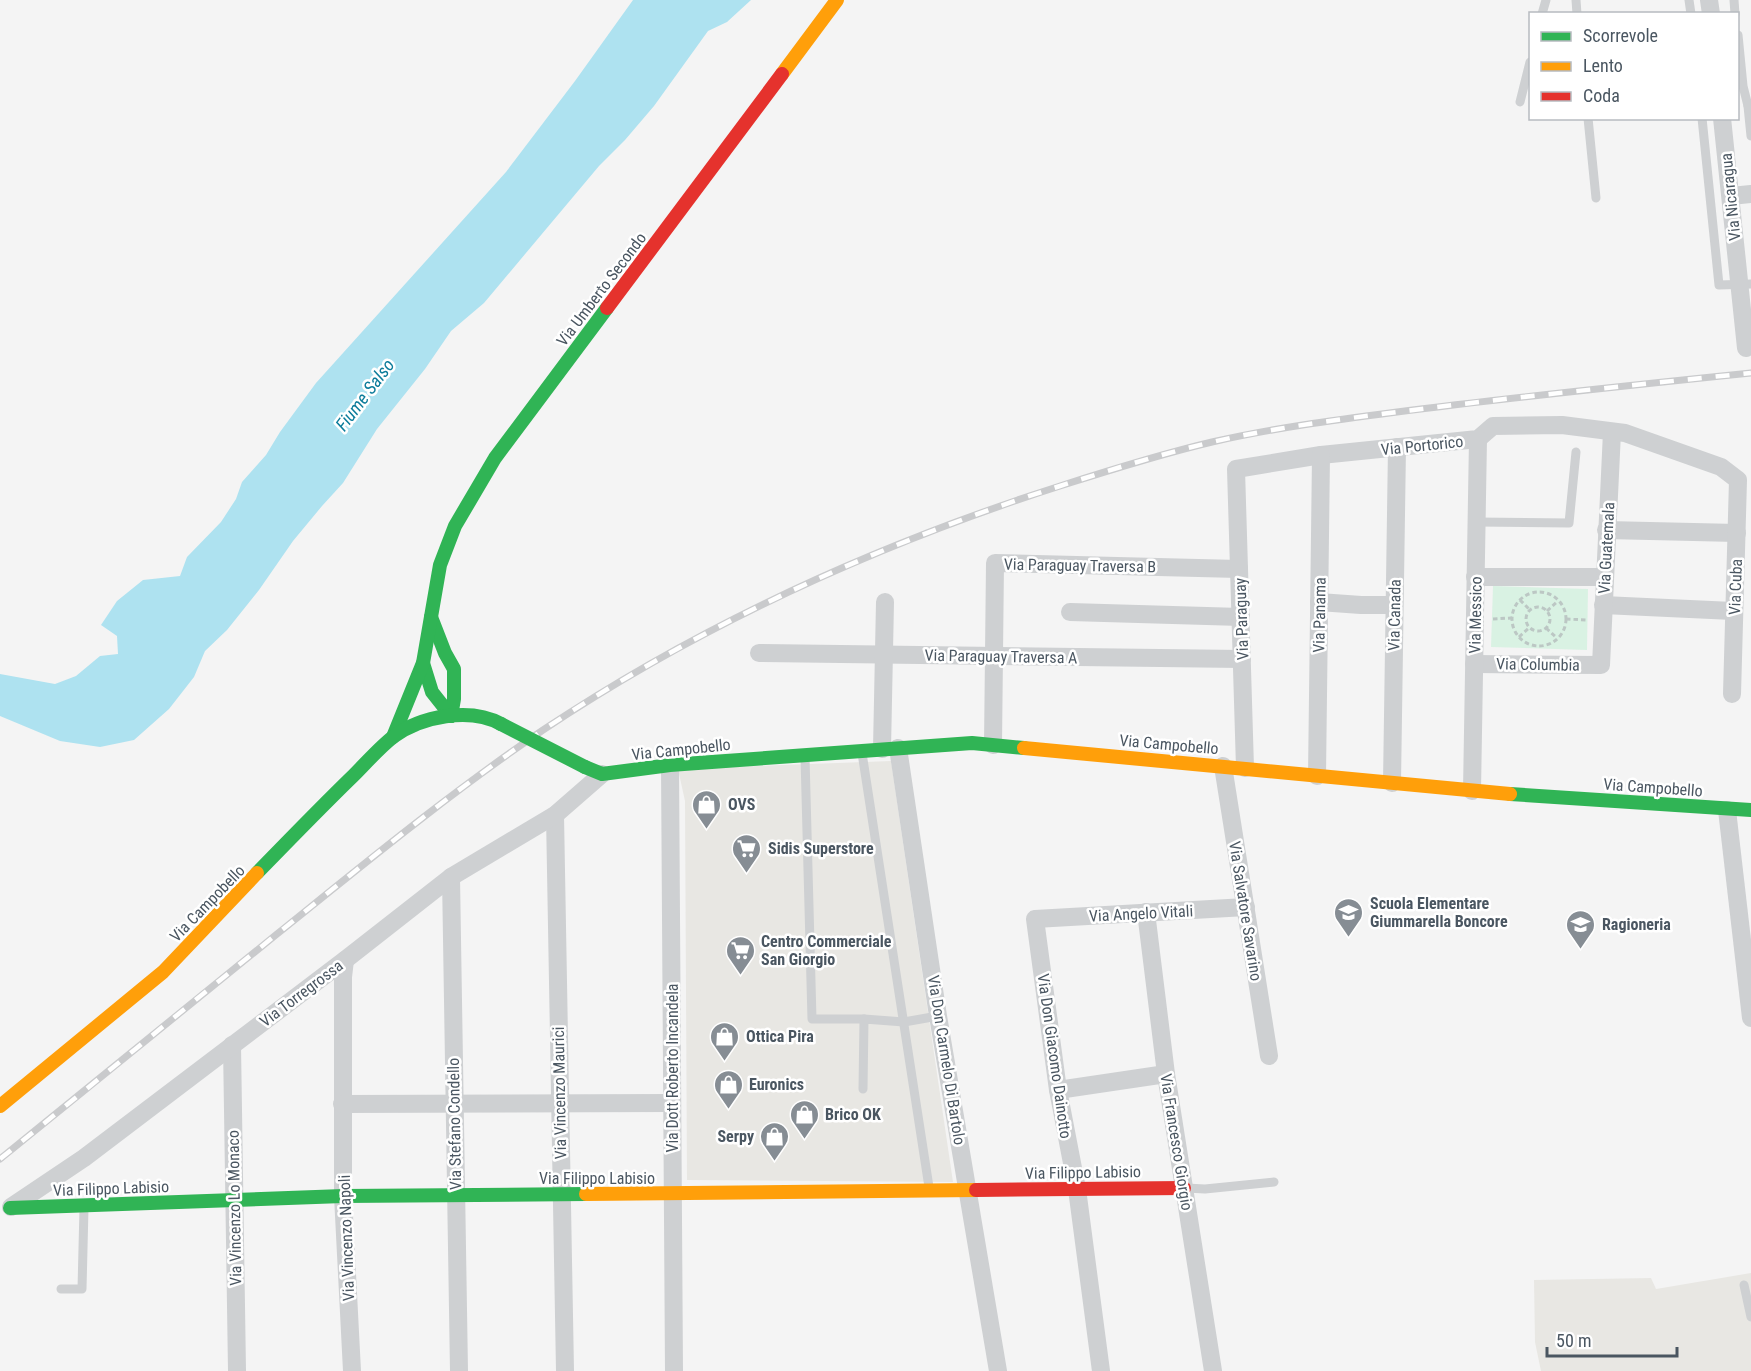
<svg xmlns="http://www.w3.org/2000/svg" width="1751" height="1371" font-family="'Roboto Condensed',sans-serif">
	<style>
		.commercial { fill: #e8e7e3 }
		.green { fill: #d9f2e3 }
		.water { fill: #aee2f0 }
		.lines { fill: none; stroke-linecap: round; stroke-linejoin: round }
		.path { stroke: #bcc7c4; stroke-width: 3; stroke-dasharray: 4.5 3; stroke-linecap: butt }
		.lane { stroke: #ced0d2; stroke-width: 9 }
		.street { stroke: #ced0d2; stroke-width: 18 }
		.fast { stroke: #30b455; stroke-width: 14 }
		.slow { stroke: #ff9f0a; stroke-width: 14 }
		.jam { stroke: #e5322d; stroke-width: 14 }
		.rail-casing { stroke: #c9cacc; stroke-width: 7 }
		.rail { stroke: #fff; stroke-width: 4.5; stroke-dasharray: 14; stroke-linecap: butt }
		.fast-bridge { stroke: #30b455; stroke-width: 14 }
		.labels { text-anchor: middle; stroke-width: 5; stroke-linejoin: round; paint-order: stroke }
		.street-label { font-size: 16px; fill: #4a5661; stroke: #fff }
		.poi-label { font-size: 16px; font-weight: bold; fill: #4a5661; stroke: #fff; text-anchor: start }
		.water-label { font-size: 18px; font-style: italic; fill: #0c7c9b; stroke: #fff }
	</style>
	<rect width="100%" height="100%" fill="#f4f4f4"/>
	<g class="commercial">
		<polygon points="891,761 953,1182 687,1180 685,801 678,769"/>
		<polygon points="1751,1273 1751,1371 1541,1371 1535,1342 1534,1280 1651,1278 1656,1289"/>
	</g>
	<polygon class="green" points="1493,586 1588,589 1587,650 1491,647"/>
	<polygon class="water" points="633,0 751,0 727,22 708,31 654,106 625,140 599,166 484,303 451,331 425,369 377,429 343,483 322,506 293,541 259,590 227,630 205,651 194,677 169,709 134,740 100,747 60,741 0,716 0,674 55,684 76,676 100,656 118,654 117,636 101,625 117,601 143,580 180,576 187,557 221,522 236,499 242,482 266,455 280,432 316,383 506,172 575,81"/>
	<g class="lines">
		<g class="path">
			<circle cx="1539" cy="619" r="27"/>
			<polyline points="1520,600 1529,609"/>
			<circle cx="1538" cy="619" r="12"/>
			<polyline points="1547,611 1558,601"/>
			<polyline points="1493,619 1512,618"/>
			<polyline points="1566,619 1586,620"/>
			<polyline points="1546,628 1557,638"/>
			<polyline points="1519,637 1530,627"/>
		</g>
		<g class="lane">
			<polyline points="1576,0 1577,14"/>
			<polyline points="1689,0 1691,14"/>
			<polyline points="1734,0 1735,14"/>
			<polyline points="1542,14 1546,0"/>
			<polyline points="1738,35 1743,86 1748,106"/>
			<polyline points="1520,102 1530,62"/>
			<polyline points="1751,106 1748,106 1751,136"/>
			<polyline points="1588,118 1596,198"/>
			<polyline points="1702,118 1719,285 1751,284"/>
			<polyline points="1476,522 1569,523 1576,452"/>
			<polyline points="862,753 929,1187"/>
			<polyline points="805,757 812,1019 864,1019"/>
			<polyline points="863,1089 864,1019 904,1022 938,1016"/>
			<polyline points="1186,1188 1205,1189 1274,1182"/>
			<polyline points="1744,1285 1751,1317"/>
			<polyline points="61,1289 82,1289 84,1208"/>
		</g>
		<g class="street">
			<polyline points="1709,0 1711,14"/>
			<polyline points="1722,118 1746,348"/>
			<polyline points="1731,196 1751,194"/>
			<polyline points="1606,530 1737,533"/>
			<polyline points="1475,577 1604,577"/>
			<polyline points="1319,602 1361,605 1394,605"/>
			<polyline points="1603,605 1733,611"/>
			<polyline points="1070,612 1241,617"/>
			<polyline points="759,653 1242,659"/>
			<polyline points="1474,664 1601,665 1612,432"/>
			<polyline points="993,745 995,563 1239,569"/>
			<polyline points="898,748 938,1016 998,1371"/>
			<polyline points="882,749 885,602"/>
			<polyline points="670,765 674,1371"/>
			<polyline points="1223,766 1269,1056"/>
			<polyline points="1245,768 1236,469 1321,455 1478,439 1493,426 1562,425 1625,433 1721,467 1738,480 1732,694"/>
			<polyline points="1317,776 1321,455"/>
			<polyline points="1392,783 1397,447"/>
			<polyline points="1472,791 1478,439"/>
			<polyline points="1727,810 1751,1018"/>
			<polyline points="555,815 565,1371"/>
			<polyline points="451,877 459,1371"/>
			<polyline points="1146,912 1166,1074 1213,1371"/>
			<polyline points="345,960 343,977 343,1196 352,1371"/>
			<polyline points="232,1045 237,1371"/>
			<polyline points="1058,1090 1166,1074"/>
			<polyline points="342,1104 672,1103"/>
			<polyline points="11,1207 84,1158 345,960 451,877 555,815 602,774"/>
			<polyline points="1101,1371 1077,1189 1058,1090 1035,919 1246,907"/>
		</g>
		<g class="fast">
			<polyline points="431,617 445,653 454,669 454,699 451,716"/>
			<polyline points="423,663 432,692 451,716"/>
			<polyline points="393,737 423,663 440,565 455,526 495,458 607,308"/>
			<polyline points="585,767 602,774 670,765 972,743 1024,748"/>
			<polyline points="1510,794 1751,810"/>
			<path d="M257 873C289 840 321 807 354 775 366 763 379 748 393 737 421 716 470 707 501 724"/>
			<polyline points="10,1208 343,1196 586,1194"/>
		</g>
		<g class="slow">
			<polyline points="782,74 837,0"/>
			<polyline points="1024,748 1510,794"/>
			<polyline points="0,1106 163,972 257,873"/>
			<polyline points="586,1194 976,1190"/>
		</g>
		<g class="jam">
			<polyline points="607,308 782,74"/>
			<polyline points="976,1190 1184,1188"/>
		</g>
		<defs>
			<path id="rail" d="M0 1159C93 1084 184 1009 277 934 364 864 450 793 543 730 702 624 879 544 1060 486 1110 470 1161 454 1212 442 1273 428 1335 420 1397 412 1515 397 1633 385 1751 373"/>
		</defs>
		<use href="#rail" class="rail-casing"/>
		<use href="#rail" class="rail"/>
		<polyline class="fast-bridge" points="501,724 585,767"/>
	</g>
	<defs>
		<symbol id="shop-pin" viewBox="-11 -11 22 30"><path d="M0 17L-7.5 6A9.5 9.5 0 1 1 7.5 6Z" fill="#868d94" stroke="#fff"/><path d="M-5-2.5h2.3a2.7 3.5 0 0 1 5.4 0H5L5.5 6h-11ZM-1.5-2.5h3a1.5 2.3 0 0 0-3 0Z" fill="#fff"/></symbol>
		<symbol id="supermarket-pin" viewBox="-11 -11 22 30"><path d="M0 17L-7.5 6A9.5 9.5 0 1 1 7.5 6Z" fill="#868d94" stroke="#fff"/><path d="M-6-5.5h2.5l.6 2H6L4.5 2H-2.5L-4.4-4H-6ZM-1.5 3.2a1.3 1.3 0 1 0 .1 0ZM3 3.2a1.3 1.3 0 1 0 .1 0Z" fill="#fff"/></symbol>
		<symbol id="school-pin" viewBox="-11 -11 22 30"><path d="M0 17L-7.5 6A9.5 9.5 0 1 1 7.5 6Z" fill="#868d94" stroke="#fff"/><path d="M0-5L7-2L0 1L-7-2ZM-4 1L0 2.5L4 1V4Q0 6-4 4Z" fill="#fff"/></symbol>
	</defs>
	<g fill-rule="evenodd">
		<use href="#shop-pin" x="690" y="788" width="33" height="45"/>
		<use href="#supermarket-pin" x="730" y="832" width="33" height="45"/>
		<use href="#school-pin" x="1332" y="896" width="33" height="45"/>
		<use href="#school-pin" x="1564" y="908" width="33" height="45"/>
		<use href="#supermarket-pin" x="724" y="934" width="33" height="45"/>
		<use href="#shop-pin" x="708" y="1020" width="33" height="45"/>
		<use href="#shop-pin" x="712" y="1068" width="33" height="45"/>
		<use href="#shop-pin" x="788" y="1098" width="33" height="45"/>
		<use href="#shop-pin" x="758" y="1120" width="33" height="45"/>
	</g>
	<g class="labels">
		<g class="street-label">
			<text transform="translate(1730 197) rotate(-96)" y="6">Via Nicaragua</text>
			<text transform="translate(601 289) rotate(-53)" y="6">Via Umberto Secondo</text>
			<text transform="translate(1422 445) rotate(-6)" y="6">Via Portorico</text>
			<text transform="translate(1606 548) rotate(-87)" y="6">Via Guatemala</text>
			<text transform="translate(1080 565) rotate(1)" y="6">Via Paraguay Traversa B</text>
			<text transform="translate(1735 587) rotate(-88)" y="6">Via Cuba</text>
			<text transform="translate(1319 615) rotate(-89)" y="6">Via Panama</text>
			<text transform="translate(1394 615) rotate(-89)" y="6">Via Canada</text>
			<text transform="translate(1475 615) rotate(-89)" y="6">Via Messico</text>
			<text transform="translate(1241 619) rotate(-92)" y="6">Via Paraguay</text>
			<text transform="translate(1001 656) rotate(1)" y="6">Via Paraguay Traversa A</text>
			<text transform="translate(1538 664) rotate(1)" y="6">Via Columbia</text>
			<text transform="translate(1169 744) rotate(5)" y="6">Via Campobello</text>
			<text transform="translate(681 749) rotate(-6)" y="6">Via Campobello</text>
			<text transform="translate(1653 787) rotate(4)" y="6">Via Campobello</text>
			<text transform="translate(207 903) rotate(-46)" y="6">Via Campobello</text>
			<text transform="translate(1246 911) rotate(81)" y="6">Via Salvatore Savarino</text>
			<text transform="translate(1141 913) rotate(-3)" y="6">Via Angelo Vitali</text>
			<text transform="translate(301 993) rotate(-37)" y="6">Via Torregrossa</text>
			<text transform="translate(1055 1056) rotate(82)" y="6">Via Don Giacomo Dainotto</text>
			<text transform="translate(947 1060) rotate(81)" y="6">Via Don Carmelo Di Bartolo</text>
			<text transform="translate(672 1068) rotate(-90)" y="6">Via Dott Roberto Incandela</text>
			<text transform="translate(559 1093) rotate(-91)" y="6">Via Vincenzo Maurici</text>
			<text transform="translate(454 1124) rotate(-91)" y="6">Via Stefano Condello</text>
			<text transform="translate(1177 1142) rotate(81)" y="6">Via Francesco Giorgio</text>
			<text transform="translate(1083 1172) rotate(-1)" y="6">Via Filippo Labisio</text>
			<text x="597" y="1184">Via Filippo Labisio</text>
			<text transform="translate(111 1188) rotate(-2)" y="6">Via Filippo Labisio</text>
			<text transform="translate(234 1208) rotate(-91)" y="6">Via Vincenzo Lo Monaco</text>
			<text transform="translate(346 1238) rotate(-92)" y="6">Via Vincenzo Napoli</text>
		</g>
		<g class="poi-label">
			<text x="728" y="810">OVS</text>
			<text x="768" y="854">Sidis Superstore</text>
			<text x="1370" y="909">Scuola Elementare<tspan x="1370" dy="18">Giummarella Boncore</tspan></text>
			<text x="1602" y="930">Ragioneria</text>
			<text x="761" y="947">Centro Commerciale<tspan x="761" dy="18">San Giorgio</tspan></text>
			<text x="746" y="1042">Ottica Pira</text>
			<text x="749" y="1090">Euronics</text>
			<text x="825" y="1120">Brico OK</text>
			<text x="754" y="1142" text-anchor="end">Serpy</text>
		</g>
		<g class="water-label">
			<text transform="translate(365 395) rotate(-53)" y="6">Fiume Salso</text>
		</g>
	</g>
	<rect x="1529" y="12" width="210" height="108" fill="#ffffff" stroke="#b7bbc0" stroke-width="1.5"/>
	<rect x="1541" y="32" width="30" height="9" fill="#30b455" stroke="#b7bbc0" stroke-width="1.5"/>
	<text x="1583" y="42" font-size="18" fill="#4a5661">Scorrevole</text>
	<rect x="1541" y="62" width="30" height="9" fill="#ff9f0a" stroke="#b7bbc0" stroke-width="1.5"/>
	<text x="1583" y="72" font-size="18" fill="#4a5661">Lento</text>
	<rect x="1541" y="92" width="30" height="9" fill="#e5322d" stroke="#b7bbc0" stroke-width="1.5"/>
	<text x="1583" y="102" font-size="18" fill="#4a5661">Coda</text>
	<path d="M1547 1347v9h130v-9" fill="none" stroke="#4a5661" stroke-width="3"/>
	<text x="1556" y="1347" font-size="18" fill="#4a5661" stroke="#ffffff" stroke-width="4.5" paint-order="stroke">50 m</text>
</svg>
